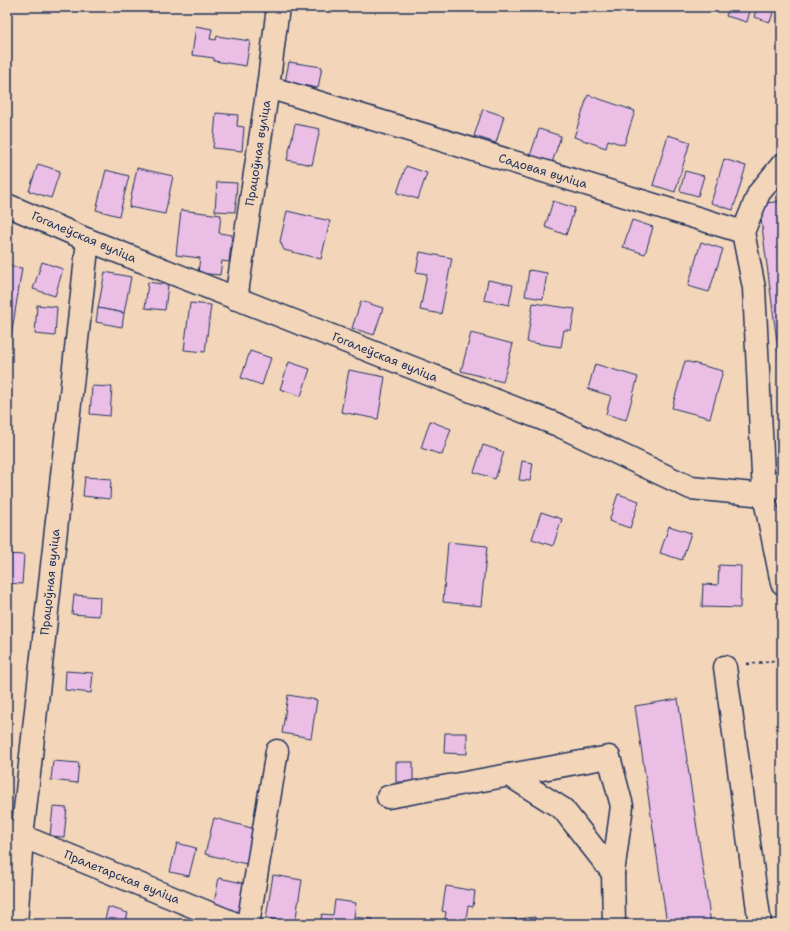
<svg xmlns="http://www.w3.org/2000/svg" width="789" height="931" font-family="'Shantell Sans',sans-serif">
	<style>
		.building { fill: #ebbfe5; stroke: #1b2f5e }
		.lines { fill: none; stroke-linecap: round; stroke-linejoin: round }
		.minor-casing { stroke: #1b2f5e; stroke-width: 25 }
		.path { stroke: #1b2f5e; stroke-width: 2.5; stroke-dasharray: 3 3; stroke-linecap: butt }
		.minor { stroke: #f3d6b9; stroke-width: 22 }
		.labels { text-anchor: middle; stroke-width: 3; stroke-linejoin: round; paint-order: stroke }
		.street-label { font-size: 12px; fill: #1b2f5e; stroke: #f3d6b9 }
	</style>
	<rect width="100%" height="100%" fill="#f3d6b9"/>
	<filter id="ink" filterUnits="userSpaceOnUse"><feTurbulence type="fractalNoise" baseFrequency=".025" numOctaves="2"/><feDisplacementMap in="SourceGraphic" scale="8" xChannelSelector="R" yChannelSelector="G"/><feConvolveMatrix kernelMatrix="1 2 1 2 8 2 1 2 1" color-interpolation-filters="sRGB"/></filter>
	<g filter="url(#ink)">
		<g class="building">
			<polygon points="460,7 478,7 476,12"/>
			<polygon points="729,7 751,7 747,22 726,16"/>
			<polygon points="757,7 775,7 770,22 754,17"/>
			<polygon points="196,26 212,29 210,39 216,40 217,36 250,41 246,66 214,61 214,58 192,55"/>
			<polygon points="289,62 322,67 318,88 285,82"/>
			<polygon points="588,95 635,111 624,145 608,140 606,148 574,137"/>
			<polygon points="483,109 504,116 496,143 474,136"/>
			<polygon points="216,113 238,115 237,126 244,127 242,151 213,148"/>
			<polygon points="295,124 320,129 312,165 287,160"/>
			<polygon points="539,129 561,136 552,163 530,156"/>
			<polygon points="668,135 690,142 675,192 653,185"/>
			<polygon points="724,159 746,166 733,210 711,203"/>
			<polygon points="38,164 60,171 51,198 29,191"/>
			<polygon points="406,166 427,173 418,199 397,193"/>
			<polygon points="137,168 173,176 165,214 129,207"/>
			<polygon points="106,170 129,176 119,216 96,210"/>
			<polygon points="685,171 704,176 698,196 680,191"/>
			<polygon points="217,182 237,183 235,212 215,211"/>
			<polygon points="553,201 575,208 566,235 545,227"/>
			<polygon points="782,201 782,380 759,204"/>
			<polygon points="181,210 221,215 219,233 232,235 229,262 222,261 220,275 198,273 200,258 176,255"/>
			<polygon points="287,211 330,221 321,259 284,250 280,241"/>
			<polygon points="632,220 653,227 645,254 623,247"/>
			<polygon points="701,242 723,249 709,292 688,286"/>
			<polygon points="420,252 452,258 441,314 420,310 427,274 416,272"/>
			<polygon points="42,262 63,269 55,296 33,289"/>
			<polygon points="7,266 22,268 9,350 7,350"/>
			<polygon points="529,270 547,273 543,299 525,296"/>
			<polygon points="105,272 131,277 124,313 98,308"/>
			<polygon points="488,280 513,285 509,305 484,300"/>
			<polygon points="148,282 168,285 165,310 145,308"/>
			<polygon points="361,301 383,308 374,335 352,328"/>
			<polygon points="190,303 211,305 205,352 184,350"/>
			<polygon points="533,303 575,309 571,330 564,330 561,347 527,342"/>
			<polygon points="37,305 57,307 55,336 35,334"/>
			<polygon points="98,308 124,313 122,327 96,322"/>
			<polygon points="471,333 513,344 503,382 461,371"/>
			<polygon points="250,351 271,358 262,385 241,378"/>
			<polygon points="685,361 723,371 710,418 672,408"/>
			<polygon points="289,362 310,369 301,396 280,389"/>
			<polygon points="595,364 638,377 626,420 606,414 611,396 588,389"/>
			<polygon points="349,370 385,377 378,419 341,412"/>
			<polygon points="92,386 112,387 110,416 90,414"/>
			<polygon points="430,421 451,429 442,455 421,448"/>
			<polygon points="483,445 504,452 495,479 474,472"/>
			<polygon points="522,461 533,463 530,481 519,480"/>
			<polygon points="85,477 111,479 110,499 83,496"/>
			<polygon points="618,494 639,501 630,528 609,521"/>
			<polygon points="541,512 562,519 553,546 532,539"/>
			<polygon points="669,526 691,533 682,560 660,553"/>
			<polygon points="448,542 487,546 481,606 443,602"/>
			<polygon points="7,554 24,555 22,584 7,583"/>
			<polygon points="719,565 741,566 740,608 702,607 703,584 718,585"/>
			<polygon points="74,595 100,597 99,616 72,614"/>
			<polygon points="66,671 93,673 91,693 65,690"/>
			<polygon points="7,686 11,686 9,706 7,706"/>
			<polygon points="288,695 317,700 311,738 282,733"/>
			<polygon points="678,699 711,924 667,924 635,706"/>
			<polygon points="445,733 467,733 467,754 444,753"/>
			<polygon points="53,761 79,763 77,783 51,780"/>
			<rect x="396" y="762" width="17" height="20"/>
			<polygon points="53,807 67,808 64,837 50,836"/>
			<polygon points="214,818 255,829 246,864 205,854"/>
			<polygon points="177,843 196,848 189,876 170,872"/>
			<polygon points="273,875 302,880 295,923 266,918"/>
			<polygon points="219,878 247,884 241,914 213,908"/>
			<polygon points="446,886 475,891 473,907 468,906 465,924 444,924 446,912 442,911"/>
			<polygon points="335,900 356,903 354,917 373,919 373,924 320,924 322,914 333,915"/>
			<polygon points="108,907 128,913 125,924 104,924"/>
			<polygon points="535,917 536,924 484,924"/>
		</g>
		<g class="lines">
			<defs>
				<g id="minor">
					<polyline points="268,87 743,232 759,193 782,165"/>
					<polyline points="7,205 88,240 558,425 691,488 764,495"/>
					<polyline points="743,232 754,288 764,495 782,583"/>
					<polyline points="236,299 268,87 278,7"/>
					<polyline points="764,495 782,481"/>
					<polyline points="725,667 760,924"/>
					<polyline points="509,775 563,809 613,873"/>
					<polyline points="388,797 609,757 622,806 613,873 614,924"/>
					<polyline points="7,830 236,924"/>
					<polyline points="16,924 22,837 88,240"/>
					<polyline points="248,924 277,751"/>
				</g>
			</defs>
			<use href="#minor" class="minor-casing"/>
			<polyline class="path" points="747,664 782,660"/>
			<use href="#minor" class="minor"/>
		</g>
	</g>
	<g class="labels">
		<g class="street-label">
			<text transform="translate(258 153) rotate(-81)" y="4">Працоўная вуліца</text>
			<text transform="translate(543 171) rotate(17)" y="4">Садовая вуліца</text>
			<text transform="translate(84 237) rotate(23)" y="4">Гогалеўская вуліца</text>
			<text transform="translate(385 357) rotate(22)" y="4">Гогалеўская вуліца</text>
			<text transform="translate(50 582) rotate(-84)" y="4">Працоўная вуліца</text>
			<text transform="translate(122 877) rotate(22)" y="4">Пралетарская вуліца</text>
		</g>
	</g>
	<rect width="789" height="931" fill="none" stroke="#f3d6b9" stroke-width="24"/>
	<rect x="12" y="12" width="765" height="907" fill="none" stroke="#1b2f5e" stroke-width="1.5" filter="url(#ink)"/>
</svg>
